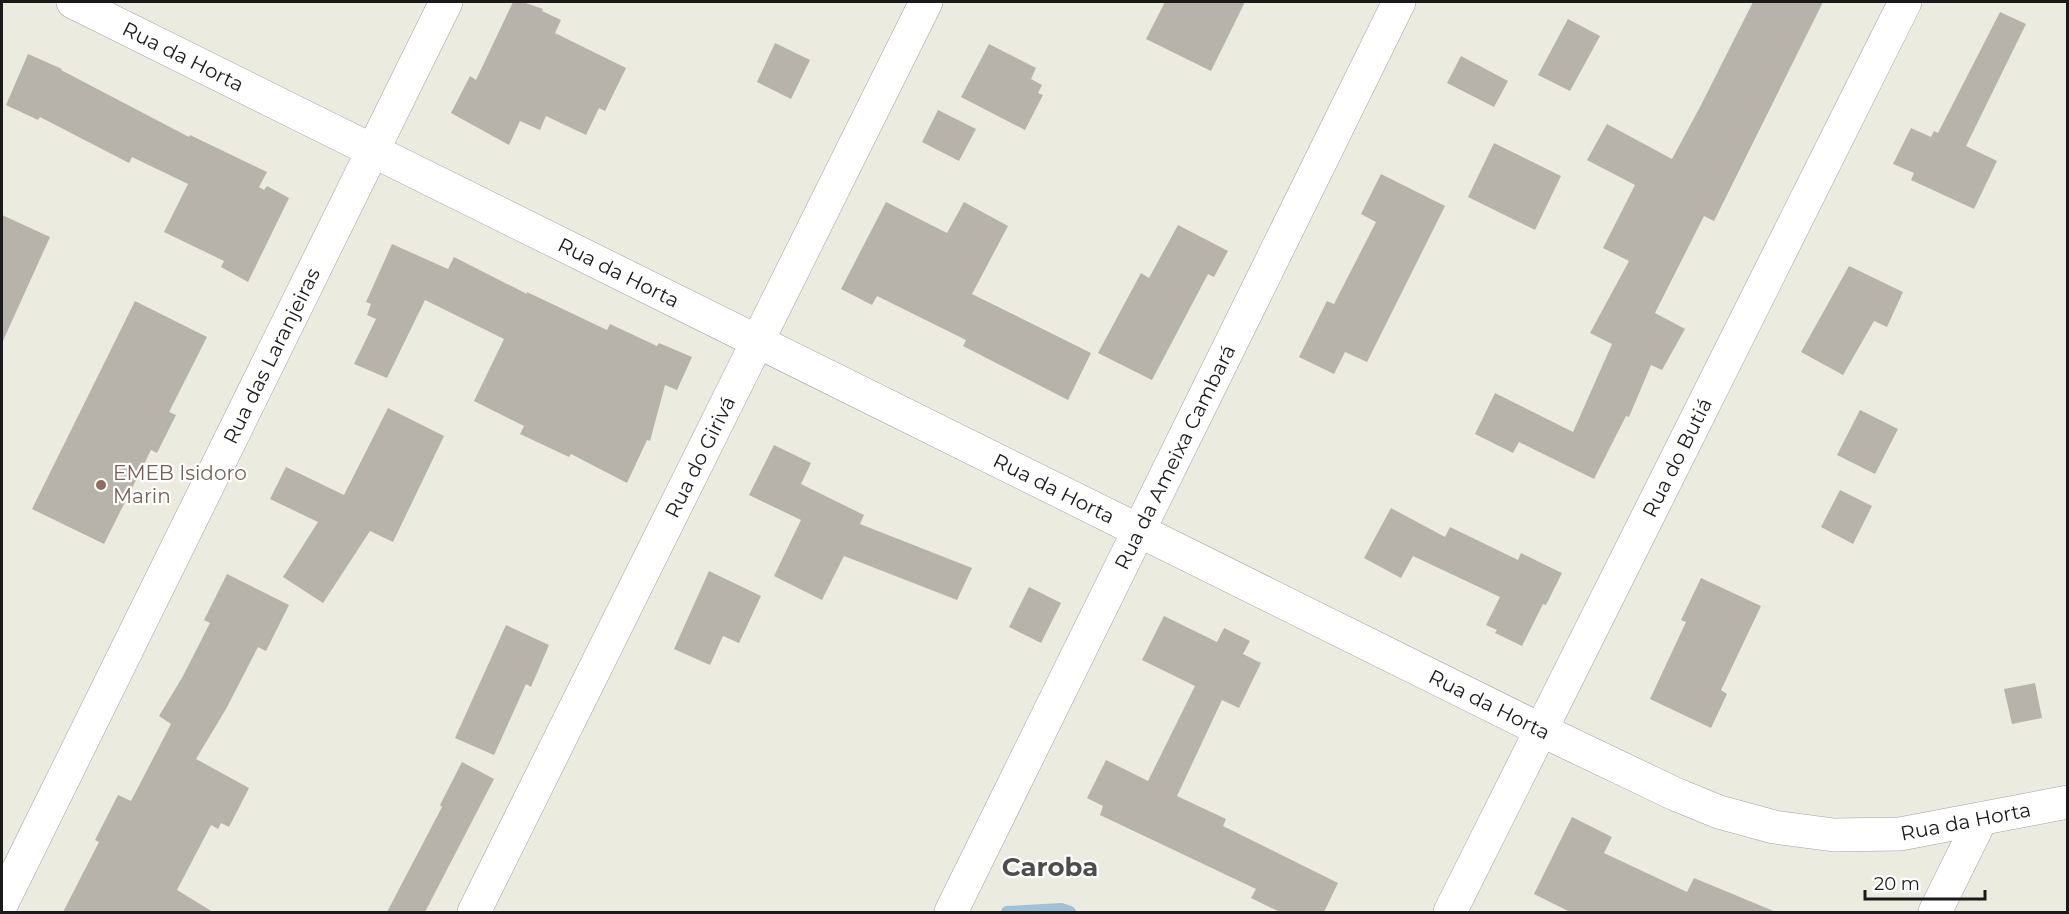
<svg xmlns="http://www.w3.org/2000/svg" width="2069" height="914" font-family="Montserrat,sans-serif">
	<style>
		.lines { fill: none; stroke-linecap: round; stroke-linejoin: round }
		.stream { stroke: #a1c0d9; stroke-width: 12 }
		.building { fill: #b8b3aa }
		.street-casing { stroke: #a1a1a1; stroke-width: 34 }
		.street { stroke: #fff; stroke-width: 33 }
		.education-dot { fill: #8d6e63; stroke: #fff; stroke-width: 2 }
		.labels { text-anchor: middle; stroke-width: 4.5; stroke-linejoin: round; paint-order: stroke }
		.street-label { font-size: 20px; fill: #1a1a1a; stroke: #fff }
		.education-label { font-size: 20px; fill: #785e54; stroke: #fff; text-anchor: start }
		.district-label { font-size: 26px; font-weight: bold; fill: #4d4d4d; stroke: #fff }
	</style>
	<rect width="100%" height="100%" fill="#ecebe0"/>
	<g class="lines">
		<polyline class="stream" points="1007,912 1061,909 1070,912"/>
	</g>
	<g class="building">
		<polygon points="513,2 523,2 543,9 542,11 561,20 555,33 626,68 605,111 599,108 586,135 546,116 540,130 520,121 509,145 451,113 470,76 476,80"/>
		<polygon points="1165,2 1245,2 1211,71 1146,39"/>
		<polygon points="1753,2 1823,2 1714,221 1704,216 1655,313 1685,329 1662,370 1651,365 1629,417 1626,416 1594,479 1519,442 1513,453 1475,434 1495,393 1573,432 1612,344 1590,333 1629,261 1603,248 1635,185 1587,160 1607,124 1672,159 1700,107"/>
		<polygon points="2000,12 2026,24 1966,146 1997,161 1974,209 1911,180 1914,173 1893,164 1911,128 1931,137 1934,131 1938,133"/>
		<polygon points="1568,19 1600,36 1570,91 1538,75"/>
		<polygon points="775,43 810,60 791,99 757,82"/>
		<polygon points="989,44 1036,68 1031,79 1042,85 1038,93 1043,95 1025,130 961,97"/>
		<polygon points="28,54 62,69 61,70 189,137 190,135 267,172 259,187 264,190 267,186 289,198 248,282 221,267 224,261 164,232 188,184 132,157 129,163 40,117 38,120 6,105"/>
		<polygon points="1461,56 1508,81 1494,107 1447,83"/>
		<polygon points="938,110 976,129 959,161 922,142"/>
		<polygon points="1494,143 1561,176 1535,230 1468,197"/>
		<polygon points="1381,174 1445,206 1367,362 1345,352 1334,374 1299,357 1327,301 1334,304 1376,222 1361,214"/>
		<polygon points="886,202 947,233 964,202 1008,226 972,294 1091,353 1068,400 963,346 966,340 877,296 872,305 841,289"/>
		<polygon points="2,215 50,237 2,343"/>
		<polygon points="1178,225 1228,251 1214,277 1208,274 1152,380 1098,353 1141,273 1149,278"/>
		<polygon points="392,244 448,269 454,257 527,294 527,292 607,330 610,324 657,346 659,343 692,357 677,390 665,385 650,441 647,440 627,483 571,454 569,457 520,434 524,426 474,401 504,339 425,300 387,378 354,364 376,319 367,315 371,304 366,302"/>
		<polygon points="1849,266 1903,292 1887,327 1874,321 1843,375 1801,352"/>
		<polygon points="135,301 207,337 169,412 176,415 157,453 151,450 104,544 32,509"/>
		<polygon points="388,408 444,436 393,542 370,531 323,603 283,577 318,522 270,499 286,467 344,495"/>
		<polygon points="1860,410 1898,429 1875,474 1837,455"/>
		<polygon points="774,445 811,463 801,484 864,515 860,524 972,568 957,600 844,556 822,600 774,576 801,520 749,495"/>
		<polygon points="1840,490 1872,506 1853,544 1821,527"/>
		<polygon points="1391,508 1445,537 1450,527 1518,560 1521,553 1562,573 1546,605 1543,604 1522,646 1495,633 1497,630 1486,625 1500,597 1413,556 1401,578 1364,558"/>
		<polygon points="709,571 761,596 739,643 723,636 710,665 674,649"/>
		<polygon points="227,574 289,605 266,651 258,647 226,709 196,759 249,788 229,827 221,823 218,829 211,825 177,890 213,912 63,912 99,842 95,840 118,795 131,801 171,724 159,716 183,676 210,623 204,620"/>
		<polygon points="1701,578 1761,606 1721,690 1727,694 1711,728 1650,699 1686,622 1681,620"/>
		<polygon points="1029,587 1061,603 1041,643 1009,627"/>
		<polygon points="1164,616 1217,642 1224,628 1250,641 1243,654 1261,663 1239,708 1222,700 1177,796 1226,819 1223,826 1338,883 1324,912 1280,912 1251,898 1256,889 1100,815 1103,806 1087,798 1106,760 1148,781 1195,686 1142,660"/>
		<polygon points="506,625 549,645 531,687 526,684 494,755 455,738"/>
		<polygon points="2035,683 2042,718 2012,724 2004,689"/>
		<polygon points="462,762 494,779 425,912 387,912 442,807 440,805"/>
		<polygon points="1572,817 1612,837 1604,853 1687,892 1694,878 1776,912 1570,912 1534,894"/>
	</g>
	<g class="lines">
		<defs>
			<g id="street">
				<path id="s1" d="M73 2 1541 730 1675 794 1719 812 1774 827 1834 835 1900 834 2068 802"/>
				<path id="s2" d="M2 903 446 2"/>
				<path id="s3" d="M474 912 926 2"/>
				<path id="s4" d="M951 912 1399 2"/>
				<path id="s5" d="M1450 912 1905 2"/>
				<polyline points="1935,912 1981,819"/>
			</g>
		</defs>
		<use href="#street" class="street-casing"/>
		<use href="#street" class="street"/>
	</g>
	<circle class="education-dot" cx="101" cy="485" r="6"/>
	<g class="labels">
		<g class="street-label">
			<text dy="7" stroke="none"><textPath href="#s1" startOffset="123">Rua da Horta</textPath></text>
			<text dy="7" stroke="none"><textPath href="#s1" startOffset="609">Rua da Horta</textPath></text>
			<text dy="7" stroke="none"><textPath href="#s2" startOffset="610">Rua das Laranjeiras</textPath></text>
			<text dy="7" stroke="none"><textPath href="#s3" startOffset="508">Rua do Girivá</textPath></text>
			<text dy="7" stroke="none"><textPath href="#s4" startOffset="507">Rua da Ameixa Cambará</textPath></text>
			<text dy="7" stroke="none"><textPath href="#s5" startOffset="508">Rua do Butiá</textPath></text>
			<text dy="7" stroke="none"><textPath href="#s1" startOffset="1095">Rua da Horta</textPath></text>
			<text dy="7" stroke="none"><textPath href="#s1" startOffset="1581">Rua da Horta</textPath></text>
			<text dy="7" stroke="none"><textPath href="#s1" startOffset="2085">Rua da Horta</textPath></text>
		</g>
		<g class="education-label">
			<text x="113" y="480">EMEB Isidoro<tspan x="113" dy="23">Marin</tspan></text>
		</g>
		<g class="district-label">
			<text x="1050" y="876">Caroba</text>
		</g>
	</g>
	<rect width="2069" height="914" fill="none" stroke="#1a1a1a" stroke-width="6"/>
	<path d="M1865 890v9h120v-9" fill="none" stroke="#1a1a1a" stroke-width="3"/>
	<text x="1874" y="890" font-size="18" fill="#1a1a1a" stroke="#ffffff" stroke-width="4.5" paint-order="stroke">20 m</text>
</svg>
